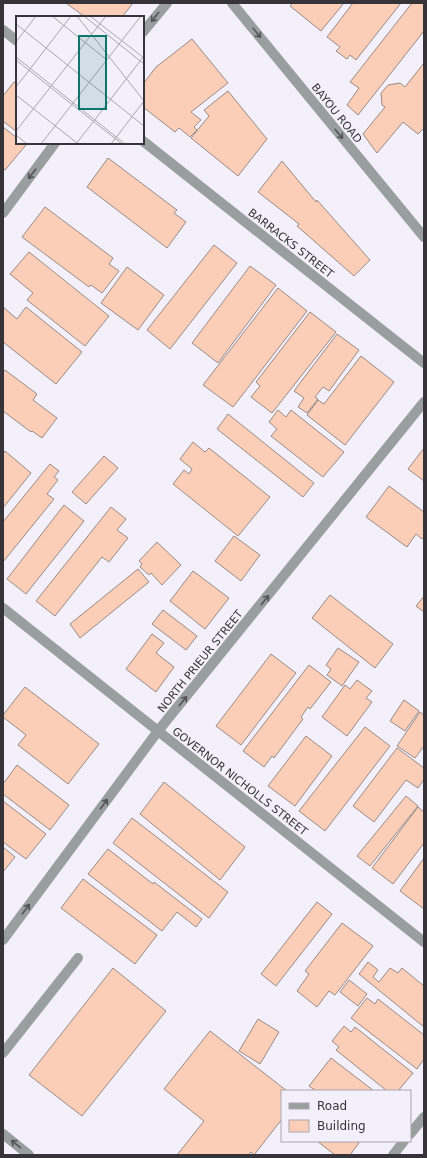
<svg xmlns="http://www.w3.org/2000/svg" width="427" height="1158" font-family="'DejaVu Sans',sans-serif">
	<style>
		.building { fill: #fdceb7; stroke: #968a85 }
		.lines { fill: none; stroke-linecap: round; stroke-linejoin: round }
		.lane { stroke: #999f9f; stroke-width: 10 }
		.street { stroke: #999f9f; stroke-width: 10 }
		.oneway { stroke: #545457 }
		.labels { text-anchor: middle; stroke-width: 3.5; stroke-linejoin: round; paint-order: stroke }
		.street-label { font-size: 11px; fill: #363438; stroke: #f4f0fb }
		.inset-road { fill: none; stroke: #a8a5ad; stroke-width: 1 }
		.view { fill: #0f766e; fill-opacity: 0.15; stroke: #0f766e; stroke-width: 2 }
		.inset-edge { fill: none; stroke: #363438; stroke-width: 2 }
	</style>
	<rect width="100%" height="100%" fill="#f4f0fb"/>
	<g class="building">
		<polygon points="66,3 133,3 122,17 85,17"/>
		<polygon points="293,3 344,3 321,31 290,6"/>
		<polygon points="353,3 401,3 356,60 350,55 347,59 336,51 340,47 327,37"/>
		<polygon points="412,3 424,3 424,31 358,115 347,105 359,88 350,82"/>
		<polygon points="192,39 228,83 191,112 201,120 194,127 197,130 190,137 179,128 175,132 143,107 143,84 156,67"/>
		<polygon points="424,63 424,128 418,134 403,122 377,153 363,134 385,107 382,105 381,93 388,85 400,83 405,87"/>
		<polygon points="14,82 17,84 17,132 3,121 3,96"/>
		<polygon points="228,91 267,139 238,176 191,138 209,116 204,110"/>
		<polygon points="3,127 17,138 17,143 23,143 26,145 5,170 3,169"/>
		<polygon points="108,158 177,210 174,213 186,222 167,248 87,187"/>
		<polygon points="282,161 316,202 317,200 370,260 354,276 297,226 299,224 258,192"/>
		<polygon points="45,207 113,258 109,264 119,271 102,293 91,285 89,287 22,237"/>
		<polygon points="214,245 237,263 170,349 147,330"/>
		<polygon points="29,252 109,316 85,346 27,300 33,293 10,274"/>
		<polygon points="250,266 276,285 218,363 192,343"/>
		<polygon points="127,267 164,295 138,330 101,303"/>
		<polygon points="278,288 307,311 233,407 203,385"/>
		<polygon points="3,307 17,319 26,307 82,352 56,384 3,342"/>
		<polygon points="310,312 336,332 272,413 251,397 260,386 256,382"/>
		<polygon points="337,334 359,350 329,391 323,387 315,397 318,399 307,413 298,407 304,398 294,391"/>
		<polygon points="361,356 394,382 345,445 307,415 318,400 324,404"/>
		<polygon points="5,370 37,394 33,400 57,418 42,438 32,431 31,432 3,411 3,373"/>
		<polygon points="278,410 286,417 291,410 344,452 323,477 271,436 277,429 269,422"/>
		<polygon points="228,414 314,483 303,497 217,429"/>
		<polygon points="193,442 205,452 209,448 270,497 238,536 173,484 184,470 189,474 192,469 180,459"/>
		<polygon points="424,448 424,481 408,469"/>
		<polygon points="5,451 31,473 3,508 3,454"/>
		<polygon points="104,456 118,468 86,504 72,492"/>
		<polygon points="50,464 59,471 54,477 58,480 47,494 54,499 3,562 3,522"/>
		<polygon points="389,486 424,512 424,537 422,539 416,534 407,547 366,517"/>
		<polygon points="64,505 84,521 26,594 7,579"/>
		<polygon points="111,507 126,519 117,530 128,538 109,562 102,557 55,616 36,601"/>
		<polygon points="234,536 260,555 241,581 215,561"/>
		<polygon points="157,542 181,565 162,585 151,573 149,575 140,567 142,564 139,561"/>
		<polygon points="138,569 149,582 80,638 70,624"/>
		<polygon points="193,571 229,598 205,629 170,601"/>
		<polygon points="330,595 393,644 375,668 312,618"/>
		<polygon points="424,596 424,612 416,606"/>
		<polygon points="163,610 197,636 186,650 152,624"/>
		<polygon points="152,634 164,643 156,653 174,667 156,692 126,669"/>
		<polygon points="338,648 359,662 342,686 327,675 331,669 326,665"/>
		<polygon points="271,654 296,673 241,745 216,726"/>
		<polygon points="309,665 331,682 310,709 308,707 301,717 303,719 274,758 272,756 264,767 243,751"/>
		<polygon points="357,680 372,691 366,698 372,702 347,736 322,717 345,685 350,689"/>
		<polygon points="25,687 99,744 68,784 18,745 26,735 3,717 3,715"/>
		<polygon points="404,700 419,711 405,731 390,721"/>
		<polygon points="420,712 424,715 424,746 415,758 397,746"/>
		<polygon points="365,727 390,746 325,831 299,811"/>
		<polygon points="306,736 332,756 295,806 268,786"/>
		<polygon points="397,748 424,768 424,779 418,788 406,780 374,822 353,806"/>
		<polygon points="17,765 69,805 50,830 3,794 3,784"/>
		<polygon points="164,782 245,847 220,880 140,814"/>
		<polygon points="406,796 418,806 370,866 357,856"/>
		<polygon points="3,801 46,834 26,859 3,842"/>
		<polygon points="418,807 424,812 424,843 393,884 372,868"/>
		<polygon points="132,818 228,892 209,918 113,843"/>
		<polygon points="3,847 15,857 3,872"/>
		<polygon points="108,849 153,884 154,882 202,919 196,927 177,912 162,931 88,874"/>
		<polygon points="424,858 424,909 400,891"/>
		<polygon points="83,879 157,935 135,964 61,908"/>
		<polygon points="317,902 332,914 276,986 261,974"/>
		<polygon points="342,923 373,946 335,995 329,991 317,1007 297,991 309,974 305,971"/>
		<polygon points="368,962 378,970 373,977 379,982 390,968 398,973 402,968 424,986 424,1027 359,974"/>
		<polygon points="113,968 166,1011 82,1116 29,1075"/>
		<polygon points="349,980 367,994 358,1006 340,992"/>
		<polygon points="367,998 375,1004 378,999 424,1035 424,1059 417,1069 351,1018"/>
		<polygon points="258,1019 279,1032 260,1064 239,1051"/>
		<polygon points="344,1026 351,1032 355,1027 413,1073 398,1091 387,1091 336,1050 339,1047 332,1041"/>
		<polygon points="210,1031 287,1091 282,1091 282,1119 254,1155 251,1152 248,1155 177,1155 204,1121 164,1089"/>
		<polygon points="331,1058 374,1091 316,1091 309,1086"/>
		<polygon points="317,1141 356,1141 359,1143 350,1155 335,1155"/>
	</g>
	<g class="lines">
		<polyline class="lane" points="3,1053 78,958"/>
		<g class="street">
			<polyline points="232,3 424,237"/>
			<polyline points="3,30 17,41"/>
			<polyline points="143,32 167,3"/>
			<polyline points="143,141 424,363"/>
			<polyline points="3,213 55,143"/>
			<polyline points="3,608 424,942"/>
			<polyline points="3,940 158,731 424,402"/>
			<polyline points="3,1134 29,1155"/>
			<polyline points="410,1134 424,1117"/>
			<polyline points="393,1155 404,1141"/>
		</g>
	</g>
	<defs><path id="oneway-shaft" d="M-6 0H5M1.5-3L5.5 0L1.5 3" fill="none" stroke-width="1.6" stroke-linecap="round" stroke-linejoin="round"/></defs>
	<g class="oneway">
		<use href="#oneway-shaft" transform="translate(155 17) rotate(129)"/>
		<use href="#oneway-shaft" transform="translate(257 33) rotate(51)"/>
		<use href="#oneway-shaft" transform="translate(339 134) rotate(51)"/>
		<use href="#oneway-shaft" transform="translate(32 174) rotate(127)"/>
		<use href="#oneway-shaft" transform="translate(265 600) rotate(-51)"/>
		<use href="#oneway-shaft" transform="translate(183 701) rotate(-51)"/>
		<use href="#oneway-shaft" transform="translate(104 804) rotate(-53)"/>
		<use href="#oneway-shaft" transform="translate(26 909) rotate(-53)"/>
		<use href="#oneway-shaft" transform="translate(16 1144) rotate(-141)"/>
	</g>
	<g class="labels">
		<g class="street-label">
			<text transform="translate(337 113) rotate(51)" y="4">BAYOU ROAD</text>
			<text transform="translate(291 243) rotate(38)" y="4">BARRACKS STREET</text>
			<text transform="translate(200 661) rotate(-51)" y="4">NORTH PRIEUR STREET</text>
			<text transform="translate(240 781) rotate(38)" y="4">GOVERNOR NICHOLLS STREET</text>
		</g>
	</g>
	<g transform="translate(16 16)">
		<rect width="128" height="128" fill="#f4f0fb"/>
		<path class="inset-road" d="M36 0 91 44M61 0 128 85M68 0 128 48M74 0 128 42M0 8 128 110M0 26 20 0M0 41 109 128M0 44 106 128M0 71 55 0M0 79 61 127M0 115 90 0M0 119 11 128M25 128 125 0M60 128 128 40M95 128 128 85"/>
		<path class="view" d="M63 20H90V93H63Z"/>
		<rect width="128" height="128" class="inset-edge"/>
	</g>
	<rect width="427" height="1158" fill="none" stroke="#363438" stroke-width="8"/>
	<rect x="281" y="1090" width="130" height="52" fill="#f4f0fb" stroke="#a8a5ad"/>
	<rect x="289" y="1103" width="20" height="6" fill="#999f9f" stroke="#a8a5ad"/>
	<text x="317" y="1110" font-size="12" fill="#363438">Road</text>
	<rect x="289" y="1120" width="20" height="12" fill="#fdceb7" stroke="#a8a5ad"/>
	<text x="317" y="1130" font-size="12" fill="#363438">Building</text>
</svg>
